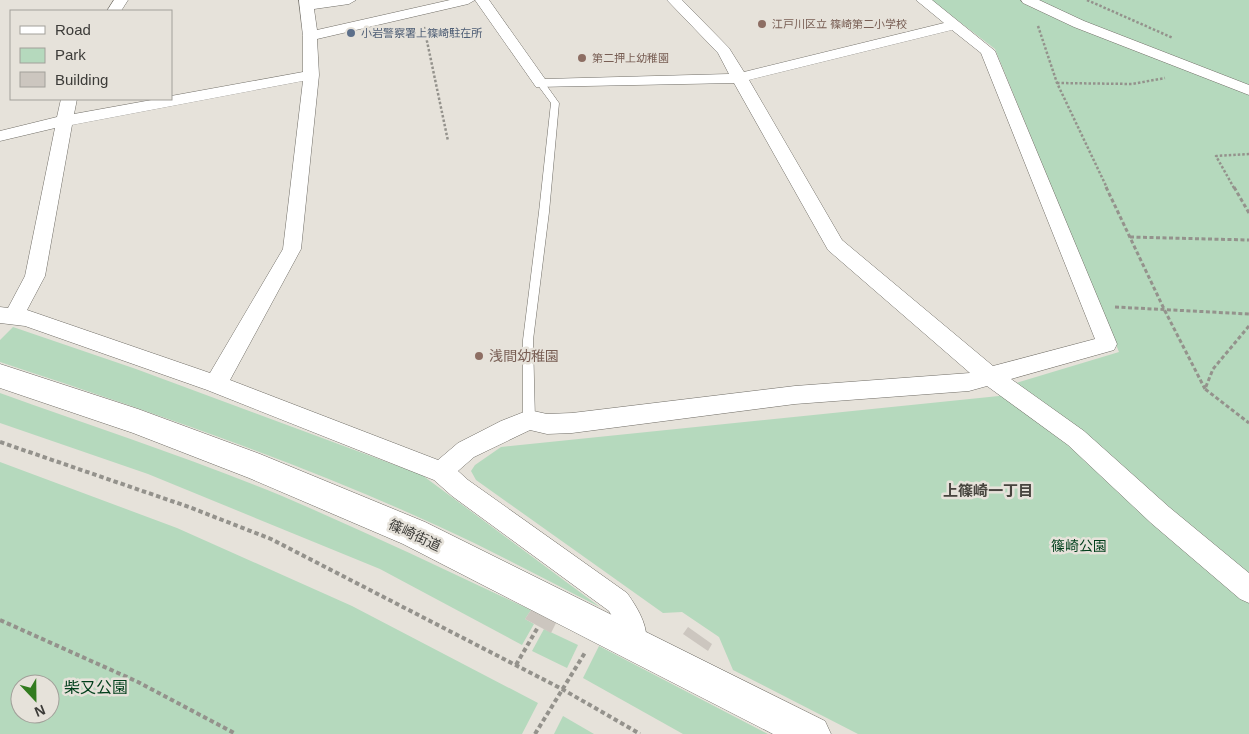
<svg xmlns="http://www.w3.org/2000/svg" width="1249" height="734" font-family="Arial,'Noto Sans JP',sans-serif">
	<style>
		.green { fill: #b5d9bd; fill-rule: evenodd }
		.building { fill: #ccc6bf }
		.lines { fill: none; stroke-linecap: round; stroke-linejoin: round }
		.service-casing { stroke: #716e67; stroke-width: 1 }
		.minor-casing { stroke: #716e67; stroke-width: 1 }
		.secondary-casing { stroke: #716e67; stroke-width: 1 }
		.path-far2 { stroke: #94928c; stroke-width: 2.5; stroke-dasharray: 2.5 2; stroke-linecap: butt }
		.path-far1 { stroke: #94928c; stroke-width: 3; stroke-dasharray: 4 2.5; stroke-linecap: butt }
		.path { stroke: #94928c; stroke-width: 4; stroke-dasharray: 4.5 3; stroke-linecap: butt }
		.service { fill: #fff; fill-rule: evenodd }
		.minor { fill: #fff; fill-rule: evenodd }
		.secondary { fill: #fff; fill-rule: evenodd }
		.education-dot { fill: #8d6e63; stroke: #e6e2da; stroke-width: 2 }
		.service-dot { fill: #5c6f8a; stroke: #e6e2da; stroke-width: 2 }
		.labels { text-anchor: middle; stroke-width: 5; stroke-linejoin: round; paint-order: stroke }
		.far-education-label { font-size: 11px; fill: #785e54; stroke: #e6e2da; text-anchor: start }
		.far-service-label { font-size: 11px; fill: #4e5e75; stroke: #e6e2da; text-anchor: start }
		.education-label { font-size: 14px; fill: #785e54; stroke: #e6e2da; text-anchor: start }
		.street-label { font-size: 14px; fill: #3d3c39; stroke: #e6e2da }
		.park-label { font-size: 14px; fill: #013f1b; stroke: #e6e2da }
		.neighbourhood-label { font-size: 15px; font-weight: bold; fill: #47443e; stroke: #e6e2da }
		.near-park-label { font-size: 16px; fill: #013f1b; stroke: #e6e2da }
	</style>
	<rect width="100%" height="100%" fill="#e6e2da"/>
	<g class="green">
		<polygon points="931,0 1249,0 1249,734 858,734 733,670 719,637 682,612 663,613 476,480 471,471 475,465 501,447 999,396 1013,384 1119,352 995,49"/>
		<path d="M13 327 136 369 422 475 600 607C546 580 493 551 438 526 297 461 148 411 0 362V340Z"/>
		<path d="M0 393C94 427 190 458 282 496 366 532 448 571 531 610L525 619 534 624 522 645 380 569 148 474 0 423Z"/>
		<path d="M0 462 177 528 352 606 538 703 522 734H0ZM20 684H50V714H20Z"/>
		<polygon points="544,629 578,645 567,668 532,651"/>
		<polygon points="599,646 768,734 683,734 583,678"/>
		<polygon points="563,716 594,734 554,734"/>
	</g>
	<g class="building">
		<polygon points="531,610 556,623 551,633 525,619"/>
		<polygon points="688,627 712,644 708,651 683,634"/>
	</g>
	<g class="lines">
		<defs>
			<polygon id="service" points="538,82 544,82 559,103 549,212 533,340 535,420 533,424 529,425 525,424 523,420 523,340 539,212 551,103 537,84"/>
			<g id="minor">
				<polygon points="114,0 128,0 121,11 107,11"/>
				<path d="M299 0H356L349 4 314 9 317 30 450 0H475L468 4 317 39 319 75 301 249 230 380 438 460 458 443 501 421 529 410 547 414 572 413 795 386 970 373 828 250 734 83 536 87 475 0H489L545 79 729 74 718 53 667 0H682L729 48 744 72 944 23 916 0H932L995 51 1117 344 1114 350 1107 352 1011 379 1084 431 1169 507 1249 573V603L1240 599 1151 523 1068 445 987 386 969 391 795 404 572 433 547 434 530 430 474 457 458 471 468 480 627 593C639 610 652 631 644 653L634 656 624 653C618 637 619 627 609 611L452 496 434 480 207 390 25 326 0 323V307L8 308 25 276 55 128 0 141V131L57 117 61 99H77L74 114 157 99H171V96L303 72V36ZM952 30 981 53 1095 339 993 366 842 240 749 80ZM303 81 283 249 210 373 27 310 45 276 72 125Z"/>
				<polygon points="1021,0 1039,0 1084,21 1249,85 1249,95 1074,27 1023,3"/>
			</g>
			<polygon id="secondary" points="0,364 138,409 260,454 425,522 825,721 831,734 773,734 403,544 249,478 133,433 0,388"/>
		</defs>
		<use href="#service" class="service-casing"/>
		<use href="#minor" class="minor-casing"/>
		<use href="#secondary" class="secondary-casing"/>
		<g class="path-far2">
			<polyline points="1087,0 1173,38"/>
			<polyline points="1038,26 1057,83 1107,188"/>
			<polyline points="424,27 448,141"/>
			<polyline points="1057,83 1132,84 1165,78"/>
			<polyline points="1234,188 1216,156 1249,154"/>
		</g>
		<g class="path-far1">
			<polyline points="1106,187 1165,311 1205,389"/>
			<polyline points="1234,187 1249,213"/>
			<polyline points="1130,237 1249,240"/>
			<polyline points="1115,307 1249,314"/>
			<polyline points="1249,326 1213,369 1205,389 1249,423"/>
		</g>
		<g class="path">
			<polyline points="0,442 189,507 271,539 562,689 640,734"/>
			<polyline points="0,620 138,682 236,734"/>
			<polyline points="516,665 538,627"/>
			<polyline points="535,734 586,651"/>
		</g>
		<use href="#service" class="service"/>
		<use href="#minor" class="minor"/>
		<use href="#secondary" class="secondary"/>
	</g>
	<g class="education-dot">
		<circle cx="762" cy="24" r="5"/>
		<circle cx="582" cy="58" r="5"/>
		<circle cx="479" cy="356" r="5"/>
	</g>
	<circle class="service-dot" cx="351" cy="33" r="5"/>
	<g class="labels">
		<g class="far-education-label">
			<text x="772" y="28">江戸川区立 篠崎第二小学校</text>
			<text x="592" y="62">第二押上幼稚園</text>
		</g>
		<g class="far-service-label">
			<text x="361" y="37">小岩警察署上篠崎駐在所</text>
		</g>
		<g class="education-label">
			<text x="489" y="361">浅間幼稚園</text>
		</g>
		<g class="street-label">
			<text transform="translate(415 535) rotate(25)" y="5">篠崎街道</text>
		</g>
		<g class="park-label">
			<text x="1079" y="551">篠崎公園</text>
		</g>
		<g class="neighbourhood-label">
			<text x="988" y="496">上篠崎一丁目</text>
		</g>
		<g class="near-park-label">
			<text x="96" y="693">柴又公園</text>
		</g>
	</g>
	<rect x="10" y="10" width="162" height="90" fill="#e6e2da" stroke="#a2a09a"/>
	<rect x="20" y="26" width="25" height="8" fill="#ffffff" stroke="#a2a09a"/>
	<text x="55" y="35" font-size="15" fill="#3d3c39">Road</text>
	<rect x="20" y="48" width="25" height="15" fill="#b5d9bd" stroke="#a2a09a"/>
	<text x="55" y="60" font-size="15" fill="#3d3c39">Park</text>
	<rect x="20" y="72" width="25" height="15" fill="#ccc6bf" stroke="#a2a09a"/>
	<text x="55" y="85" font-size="15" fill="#3d3c39">Building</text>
	<g transform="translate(35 699) rotate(158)"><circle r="24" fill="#e6e2da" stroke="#a2a09a"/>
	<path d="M0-4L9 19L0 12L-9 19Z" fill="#327b1f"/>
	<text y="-8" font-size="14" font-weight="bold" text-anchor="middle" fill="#3d3c39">N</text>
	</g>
</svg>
